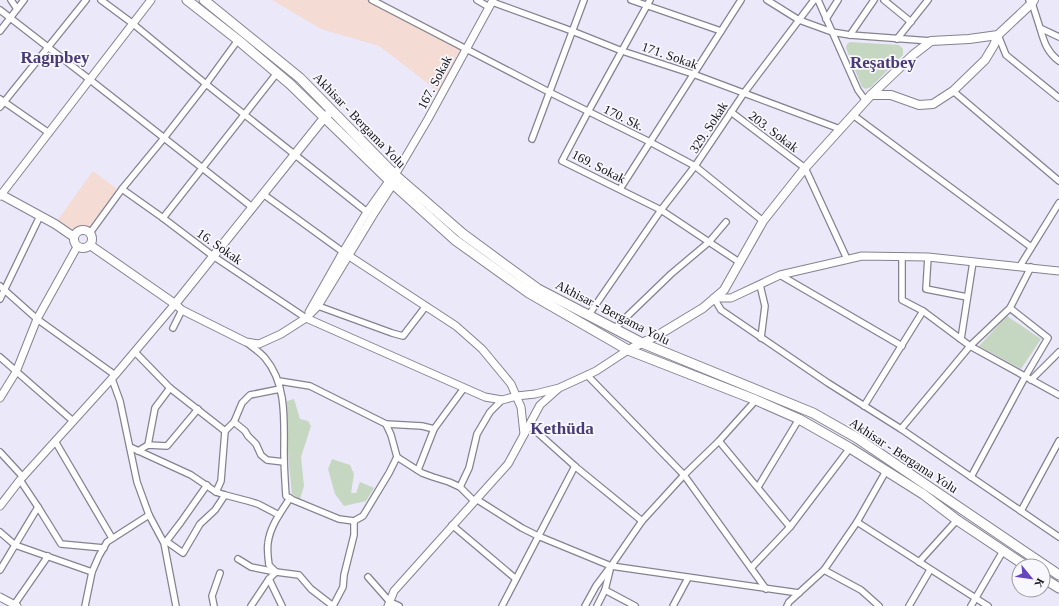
<svg xmlns="http://www.w3.org/2000/svg" width="1059" height="606" font-family="Georgia,serif">
	<style>
		.commercial { fill: #f4dbd3 }
		.green { fill: #c5d7c0 }
		.lines { fill: none; stroke-linecap: round; stroke-linejoin: round }
		.minor-casing { stroke: #848290; stroke-width: 8 }
		.tertiary-casing { stroke: #848290; stroke-width: 9 }
		.secondary-casing { stroke: #848290; stroke-width: 10 }
		.primary-casing { stroke: #848290; stroke-width: 11 }
		.minor { stroke: #fff; stroke-width: 5.5 }
		.tertiary { stroke: #fff; stroke-width: 7 }
		.secondary { stroke: #fff; stroke-width: 8 }
		.primary { stroke: #fff; stroke-width: 9 }
		.labels { text-anchor: middle; stroke-width: 3.5; stroke-linejoin: round; paint-order: stroke }
		.street-label { font-size: 13px; fill: #151419; stroke: #f8f7fe }
		.district-label { font-size: 17px; font-weight: bold; fill: #473a76; stroke: #f8f7fe }
	</style>
	<rect width="100%" height="100%" fill="#ebe9f9"/>
	<g class="commercial">
		<polygon points="272,0 372,0 466,49 441,94 416,74 379,46 321,29"/>
		<polygon points="93,171 117,189 88,230 81,228 77,229 73,233 57,221"/>
	</g>
	<g class="green">
		<polygon points="850,42 899,45 903,49 903,55 871,87 866,89 862,87 846,48 847,44"/>
		<polygon points="1007,316 1041,339 1021,369 979,346"/>
		<path d="M294 399 300 419 308 421 311 426 301 457 304 486 300 499 292 494C289 463 285 432 287 401Z"/>
		<polygon points="332,459 350,465 354,474 351,493 356,493 360,482 374,488 366,501 344,506 335,494 328,469"/>
	</g>
	<g class="lines">
		<defs>
			<g id="minor">
				<polyline points="11,0 17,9"/>
				<polyline points="101,0 132,23 206,84 367,212"/>
				<polyline points="372,0 549,92 650,142 695,166 763,221"/>
				<polyline points="477,0 489,7"/>
				<polyline points="631,0 721,31"/>
				<polyline points="650,0 588,112 562,161 661,210 739,262"/>
				<polyline points="767,0 799,20 832,32 850,35 931,41"/>
				<polyline points="818,0 858,90 866,101"/>
				<polyline points="884,0 911,22"/>
				<polyline points="1029,0 1032,3 1040,28 1059,37"/>
				<polyline points="492,2 572,31 622,51 693,74 840,129"/>
				<polyline points="0,10 89,79 252,207"/>
				<polyline points="826,19 838,0"/>
				<path d="M1040 28C1044 42 1047 52 1059 61"/>
				<polyline points="0,31 24,0"/>
				<polyline points="850,35 874,0"/>
				<polyline points="998,35 1006,55 1059,98"/>
				<polyline points="897,39 928,0"/>
				<polyline points="953,91 1059,181"/>
				<polyline points="0,99 49,133"/>
				<polyline points="0,107 86,0"/>
				<polyline points="731,112 805,168 847,259"/>
				<polyline points="853,115 1031,247"/>
				<polyline points="532,139 584,0"/>
				<polyline points="122,189 163,218 213,256 306,318"/>
				<polyline points="620,189 741,0"/>
				<polyline points="263,194 343,252"/>
				<polyline points="163,218 277,73"/>
				<polyline points="90,233 122,189 164,138 206,84 238,40"/>
				<polyline points="902,256 902,300 923,311 970,346 1059,395"/>
				<polyline points="928,257 926,289 967,297"/>
				<polyline points="1020,266 1059,203"/>
				<polyline points="780,275 902,346"/>
				<polyline points="760,285 765,306 761,338"/>
				<polyline points="0,286 37,319 115,375"/>
				<polyline points="714,298 721,310 828,383 901,429 1059,537"/>
				<polyline points="0,299 40,216"/>
				<polyline points="318,306 392,333 403,336 426,306"/>
				<polyline points="1010,308 1031,267"/>
				<polyline points="588,316 661,210 695,166 744,93 814,0"/>
				<polyline points="173,328 182,310"/>
				<polyline points="614,329 671,274 709,242 726,222"/>
				<polyline points="961,339 973,262"/>
				<path d="M246 342C252 347 260 352 265 358 287 384 284 420 284 453 284 467 285 481 286 496L293 500 339 519 354 521 363 516 389 473 397 457 391 435 386 424 310 386 279 381"/>
				<polyline points="135,352 170,388 225,431"/>
				<polyline points="0,357 73,421"/>
				<polyline points="587,375 684,475 766,589"/>
				<polyline points="112,379 120,401 137,482 149,515 164,543 176,606"/>
				<polyline points="1031,380 1059,352"/>
				<polyline points="864,406 923,311"/>
				<polyline points="234,422 245,431 248,436 256,444 261,455 267,460 284,462"/>
				<polyline points="386,424 422,426 434,429"/>
				<polyline points="529,425 577,468 642,521"/>
				<polyline points="901,429 970,346 1010,308 1048,338 1025,377 971,477"/>
				<polyline points="55,441 112,538"/>
				<polyline points="719,441 790,527"/>
				<polyline points="148,445 155,408 170,388"/>
				<polyline points="130,447 191,475 216,492 225,495 248,501 258,504 279,515"/>
				<polyline points="138,451 148,445 167,446 198,409"/>
				<polyline points="0,452 23,477"/>
				<polyline points="397,457 422,473 433,477 449,482 460,487 474,501"/>
				<polyline points="418,470 434,429 464,388"/>
				<polyline points="20,480 38,507 61,544 104,548"/>
				<polyline points="460,487 469,468 477,434 490,412 502,400"/>
				<polyline points="758,487 799,419"/>
				<polyline points="216,492 221,481 225,431 234,422 242,403 250,395 280,389"/>
				<path d="M290 498C281 512 270 526 268 543 267 550 268 558 269 565L276 572 299 575 311 589 333 606"/>
				<polyline points="476,499 522,528 538,536 611,566 799,593"/>
				<polyline points="1021,511 1059,441"/>
				<polyline points="857,522 988,606"/>
				<polyline points="452,525 516,579"/>
				<polyline points="0,532 15,545 92,572"/>
				<polyline points="166,541 183,553 200,524 215,510 225,495"/>
				<polyline points="165,543 181,522 207,485"/>
				<polyline points="238,559 251,567 276,572"/>
				<polyline points="919,562 957,520"/>
				<polyline points="751,568 790,527 850,448"/>
				<polyline points="0,570 38,507"/>
				<polyline points="824,570 861,590 879,606"/>
				<polyline points="368,577 390,602 399,606"/>
				<polyline points="269,579 282,606"/>
				<polyline points="605,590 635,606"/>
				<polyline points="14,605 48,556"/>
				<polyline points="85,606 92,572 99,556 107,542 149,515"/>
				<polyline points="214,606 212,596 220,573"/>
				<polyline points="251,606 269,579 276,572"/>
				<polyline points="333,606 343,587 344,575 354,535 354,521"/>
				<polyline points="502,606 575,466"/>
				<polyline points="585,606 596,586 611,566 642,521 684,475 719,441 756,400"/>
				<polyline points="597,606 605,590 610,570"/>
				<polyline points="673,606 688,578"/>
				<polyline points="787,606 789,602 824,570 857,522 886,471"/>
				<polyline points="909,606 930,570"/>
				<polyline points="971,606 1003,551"/>
			</g>
			<g id="tertiary">
				<polyline points="0,196 151,0"/>
				<polyline points="343,252 456,326 482,349 511,384 521,407 524,434"/>
				<polyline points="714,298 731,298 780,275 862,256 928,257 1059,271"/>
				<polyline points="309,312 343,252 367,212 389,181 393,177"/>
				<polyline points="306,318 485,397 502,400 517,396 535,394 559,388 596,371 628,350"/>
				<polyline points="0,398 16,372 37,319 77,247"/>
				<polyline points="0,506 20,480 115,375 175,304 182,310 246,342 259,344 281,334 306,318 318,306 375,212 393,184 395,175 428,119 493,0"/>
				<polyline points="0,597 17,606"/>
				<polyline points="388,606 394,591 508,464 540,405 558,389"/>
			</g>
			<g id="secondary">
				<polyline points="871,95 891,95 919,105 933,104 953,91 985,60 994,45 998,35 1032,3 1034,0"/>
				<polyline points="0,194 55,224 74,237"/>
				<circle cx="83" cy="239" r="9"/>
				<polyline points="90,245 175,304 324,118 332,111"/>
				<polyline points="628,350 660,334 703,308 724,290 763,221 805,168 871,95 913,55 931,41 969,39 998,35"/>
			</g>
			<g id="primary">
				<polyline points="187,0 238,40 290,84 393,184 455,240 529,293 628,350 756,400 799,419 850,448 923,494 957,520 1026,566"/>
				<polyline points="204,0 300,78 395,175 463,234 538,289 642,343 813,413 857,438 1059,575"/>
				<polyline points="1043,578 1059,588"/>
			</g>
		</defs>
		<use href="#minor" class="minor-casing"/>
		<use href="#tertiary" class="tertiary-casing"/>
		<use href="#secondary" class="secondary-casing"/>
		<use href="#primary" class="primary-casing"/>
		<use href="#minor" class="minor"/>
		<use href="#tertiary" class="tertiary"/>
		<use href="#secondary" class="secondary"/>
		<use href="#primary" class="primary"/>
	</g>
	<g class="labels">
		<g class="street-label">
			<text transform="translate(670 55) rotate(19)" y="5">171. Sokak</text>
			<text transform="translate(434 82) rotate(-62)" y="5">167. Sokak</text>
			<text transform="translate(624 117) rotate(26)" y="5">170. Sk.</text>
			<text transform="translate(360 120) rotate(46)" y="5">Akhisar - Bergama Yolu</text>
			<text transform="translate(708 127) rotate(-57)" y="5">329. Sokak</text>
			<text transform="translate(774 131) rotate(37)" y="5">203. Sokak</text>
			<text transform="translate(599 166) rotate(27)" y="5">169. Sokak</text>
			<text transform="translate(220 246) rotate(35)" y="5">16. Sokak</text>
			<text transform="translate(613 312) rotate(27)" y="5">Akhisar - Bergama Yolu</text>
			<text transform="translate(904 455) rotate(33)" y="5">Akhisar - Bergama Yolu</text>
		</g>
		<g class="district-label">
			<text x="55" y="63">Ragıpbey</text>
			<text x="883" y="68">Reşatbey</text>
			<text x="562" y="434">Kethüda</text>
		</g>
	</g>
	<g transform="translate(1031 578) rotate(119)"><circle r="19" fill="#f8f7fe" stroke="#9d9ca2"/>
	<path d="M0-3L7 15L0 10L-7 15Z" fill="#6645be"/>
	<text y="-6" font-size="11" font-weight="bold" text-anchor="middle" fill="#151419">K</text>
	</g>
</svg>
